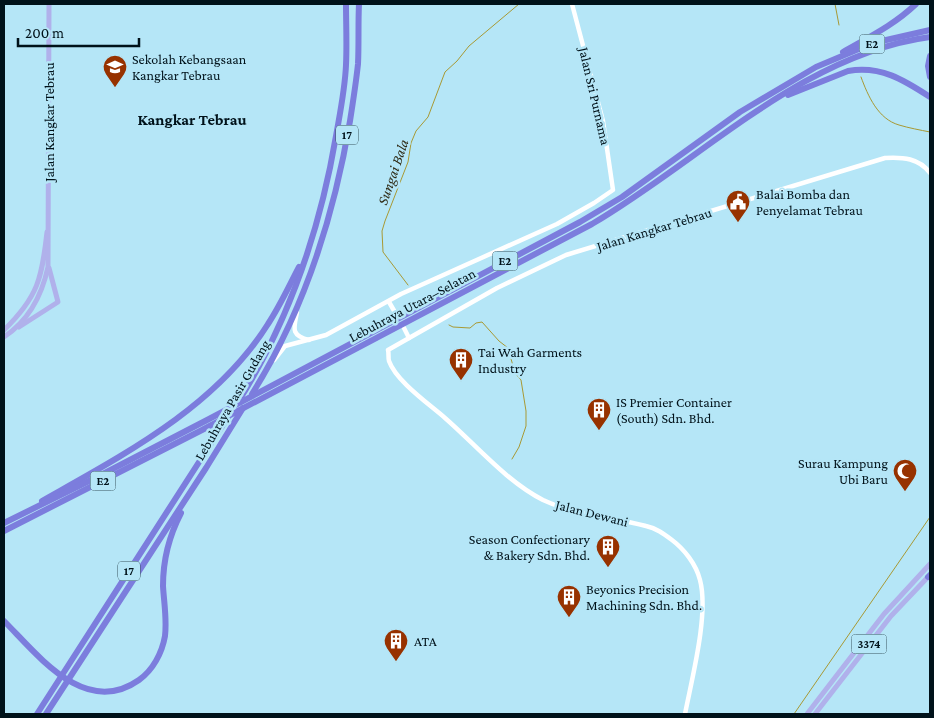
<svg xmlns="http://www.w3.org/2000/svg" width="934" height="718" font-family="'Crimson Pro',serif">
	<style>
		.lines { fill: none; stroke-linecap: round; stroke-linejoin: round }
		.stream { stroke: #a89934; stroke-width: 1 }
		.minor { stroke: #fff; stroke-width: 4.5 }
		.major { stroke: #b0b1eb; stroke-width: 5 }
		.highway { stroke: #7c7ddd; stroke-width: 6 }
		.labels { text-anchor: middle; stroke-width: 5; stroke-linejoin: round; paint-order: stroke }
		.shield { fill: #b5e6f7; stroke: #36525c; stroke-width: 1 }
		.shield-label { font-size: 12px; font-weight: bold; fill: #00121a }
		.poi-label { font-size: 14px; fill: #00121a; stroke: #b5e6f7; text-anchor: start }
		.street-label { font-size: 14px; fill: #00121a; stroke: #b5e6f7 }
		.water-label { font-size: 15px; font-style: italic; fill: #302c17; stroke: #b5e6f7 }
		.quarter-label { font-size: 16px; font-weight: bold; fill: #00121a; stroke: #b5e6f7 }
	</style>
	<rect width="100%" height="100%" fill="#b5e6f7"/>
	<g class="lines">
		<g class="stream">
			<polyline points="835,4 839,25"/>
			<path d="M861 77C868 96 878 119 899 125 909 128 920 130 930 132"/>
			<polyline points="408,285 383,252 382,231 385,221 408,162 411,143 416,131 428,117 445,72 457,61 469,46 519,4"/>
			<polyline points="449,325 453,327 470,328 476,323 482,322 499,341 508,348 515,373 521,380 526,411 526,426 519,447 512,459"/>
			<polyline points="794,714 930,517"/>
		</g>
		<g class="minor">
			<polyline points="389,302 396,314"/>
			<path d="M297 312C294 328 290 335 309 340"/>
			<polyline points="404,328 409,338"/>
			<polyline points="274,360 285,346 326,335 401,294 557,224 594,203 613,190 603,121 572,4"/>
			<path d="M685 714C692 678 709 614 700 580 696 564 684 549 672 540 664 534 656 528 646 526 612 517 575 515 543 500 507 482 475 444 445 418 429 404 396 381 389 361 388 358 389 353 388 350L497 288 566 255 885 158C903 157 919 158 930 173"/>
		</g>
		<g class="major">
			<polyline points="19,327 58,302 49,268"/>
			<path d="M4 330C38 297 42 278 47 232"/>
			<path d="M4 337C28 321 42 295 48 267L49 4"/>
			<polyline points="807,714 884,614 930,564"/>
			<polyline points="815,714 891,616 928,577"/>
		</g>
		<g class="highway">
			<path d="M843 52C869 37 894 25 916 4"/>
			<polyline points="930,56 928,66 930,77"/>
			<path d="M788 95 848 71C880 65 904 80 930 97"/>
			<path d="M252 394C304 311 334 216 350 121 353 102 356 83 358 64 359 44 358 24 359 4"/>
			<path d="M238 402C289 321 320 230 336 136 340 113 345 89 346 65 347 44 346 24 346 4"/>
			<path d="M42 501C125 454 216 407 268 324 280 306 289 286 299 267"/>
			<polyline points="4,523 97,477 209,419 580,222 622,197 740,112 816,67 873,43 930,30"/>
			<path d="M4 531 202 430 592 224C700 161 802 54 930 37"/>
			<polyline points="928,577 930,575"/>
			<path d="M4 621C38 655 85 718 139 680 153 670 162 653 165 636 167 619 164 603 163 586 163 561 169 536 181 513"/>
			<polyline points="37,714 228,417"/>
			<polyline points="46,714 206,468 243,408"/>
		</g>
	</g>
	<defs>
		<symbol id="school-pin" viewBox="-11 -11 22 30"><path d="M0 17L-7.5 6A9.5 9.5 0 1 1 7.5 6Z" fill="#973200" stroke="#b5e6f7"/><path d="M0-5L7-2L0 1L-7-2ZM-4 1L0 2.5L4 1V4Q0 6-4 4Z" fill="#fff"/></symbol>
		<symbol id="civic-pin" viewBox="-11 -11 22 30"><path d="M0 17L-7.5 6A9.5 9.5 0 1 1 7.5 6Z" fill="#973200" stroke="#b5e6f7"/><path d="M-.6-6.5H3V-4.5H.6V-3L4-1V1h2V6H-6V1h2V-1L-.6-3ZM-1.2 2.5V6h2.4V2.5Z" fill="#fff"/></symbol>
		<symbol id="building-pin" viewBox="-11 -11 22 30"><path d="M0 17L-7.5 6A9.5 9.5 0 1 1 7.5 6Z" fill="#973200" stroke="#b5e6f7"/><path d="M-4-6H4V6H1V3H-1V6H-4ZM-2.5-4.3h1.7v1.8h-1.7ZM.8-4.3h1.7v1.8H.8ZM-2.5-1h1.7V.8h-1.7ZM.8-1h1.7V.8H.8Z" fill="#fff"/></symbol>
		<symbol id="mosque-pin" viewBox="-11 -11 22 30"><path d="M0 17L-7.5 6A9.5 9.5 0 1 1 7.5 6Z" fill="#973200" stroke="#b5e6f7"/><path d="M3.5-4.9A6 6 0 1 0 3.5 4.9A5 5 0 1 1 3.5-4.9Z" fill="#fff"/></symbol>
	</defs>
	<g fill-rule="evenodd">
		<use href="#school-pin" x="101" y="53" width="28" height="38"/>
		<use href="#civic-pin" x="724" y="188" width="28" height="38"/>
		<use href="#building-pin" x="447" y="346" width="28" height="38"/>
		<use href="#building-pin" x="585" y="396" width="28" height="38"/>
		<use href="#mosque-pin" x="891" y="457" width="28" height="38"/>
		<use href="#building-pin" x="594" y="533" width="28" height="38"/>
		<use href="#building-pin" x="555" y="583" width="28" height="38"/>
		<use href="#building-pin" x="382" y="627" width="28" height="38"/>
	</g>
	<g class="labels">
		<g class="shield">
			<rect x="859.5" y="34.5" width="25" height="19" rx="4"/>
			<rect x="336" y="125.5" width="22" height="19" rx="4"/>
			<rect x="492.5" y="251.5" width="25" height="19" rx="4"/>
			<rect x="90.5" y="471.5" width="25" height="19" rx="4"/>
			<rect x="118" y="561.5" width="22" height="19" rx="4"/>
			<rect x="851.5" y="634.5" width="35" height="19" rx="4"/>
		</g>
		<g class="shield-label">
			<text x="872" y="48">E2</text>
			<text x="347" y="139">17</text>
			<text x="505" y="265">E2</text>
			<text x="103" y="485">E2</text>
			<text x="129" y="575">17</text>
			<text x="869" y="648">3374</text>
		</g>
		<g class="poi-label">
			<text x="132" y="64">Sekolah Kebangsaan<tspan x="132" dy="16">Kangkar Tebrau</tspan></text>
			<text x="756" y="199">Balai Bomba dan<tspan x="756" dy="16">Penyelamat Tebrau</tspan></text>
			<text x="478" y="357">Tai Wah Garments<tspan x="478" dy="16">Industry</tspan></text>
			<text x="616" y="407">IS Premier Container<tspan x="616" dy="16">(South) Sdn. Bhd.</tspan></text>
			<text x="888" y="468" text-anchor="end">Surau Kampung<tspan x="888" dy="16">Ubi Baru</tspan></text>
			<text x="590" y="544" text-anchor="end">Season Confectionary<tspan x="590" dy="16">&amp; Bakery Sdn. Bhd.</tspan></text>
			<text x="586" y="594">Beyonics Precision<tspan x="586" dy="16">Machining Sdn. Bhd.</tspan></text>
			<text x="414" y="646">ATA</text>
		</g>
		<g class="street-label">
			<text transform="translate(595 96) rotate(77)" y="5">Jalan Sri Purnama</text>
			<text transform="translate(49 122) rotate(-90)" y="5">Jalan Kangkar Tebrau</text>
			<text transform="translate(654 229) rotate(-17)" y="5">Jalan Kangkar Tebrau</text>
			<text transform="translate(412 305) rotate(-28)" y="5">Lebuhraya Utara–Selatan</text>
			<text transform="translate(232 400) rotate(-60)" y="5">Lebuhraya Pasir Gudang</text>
			<text transform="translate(592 513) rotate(14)" y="5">Jalan Dewani</text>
		</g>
		<g class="water-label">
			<text transform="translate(393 172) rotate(-71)" y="5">Sungai Bala</text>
		</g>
		<g class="quarter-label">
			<text x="192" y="125">Kangkar Tebrau</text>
		</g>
	</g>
	<rect width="934" height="718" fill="none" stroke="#00121a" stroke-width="10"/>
	<path d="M18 38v8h121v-8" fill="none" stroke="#00121a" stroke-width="2.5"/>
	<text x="25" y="38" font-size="15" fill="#00121a" stroke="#b5e6f7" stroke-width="4" paint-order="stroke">200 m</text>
</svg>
